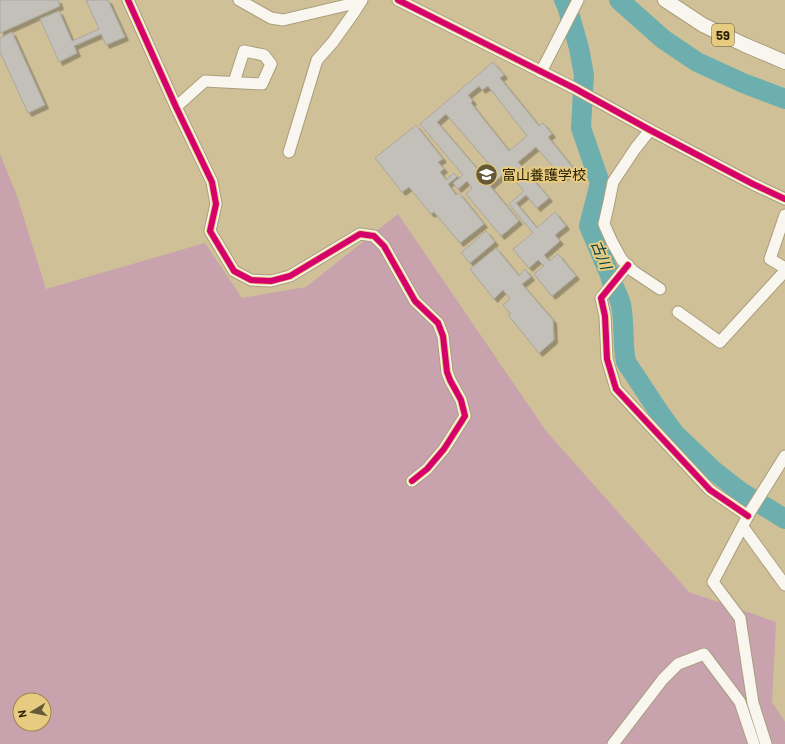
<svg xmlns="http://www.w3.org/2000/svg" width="785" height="744" font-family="Barlow,'Noto Sans JP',sans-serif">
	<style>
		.green { fill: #c8a2ac; fill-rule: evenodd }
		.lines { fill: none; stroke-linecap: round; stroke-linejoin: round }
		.river { stroke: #6cafae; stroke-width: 20 }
		.building { fill: #c3c0ba; stroke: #aaa7a0; fill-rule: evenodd; filter: url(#shadow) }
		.minor-casing { stroke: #aa9e7d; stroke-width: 13 }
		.major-casing { stroke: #aa9e7d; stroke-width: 16 }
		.minor { stroke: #f8f6ef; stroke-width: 11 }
		.major { stroke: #f8f6ef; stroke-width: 14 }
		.cycleway-casing { stroke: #e6cb80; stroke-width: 8 }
		.cycleway { stroke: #d6006c; stroke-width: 6 }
		.labels { text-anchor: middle; stroke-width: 4; stroke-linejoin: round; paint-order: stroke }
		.shield { fill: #e6cb80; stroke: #645528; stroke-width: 1 }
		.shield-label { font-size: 13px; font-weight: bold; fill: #2c2202 }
		.poi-label { font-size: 14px; fill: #2c2202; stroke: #e6cb80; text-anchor: start }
		.water-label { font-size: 15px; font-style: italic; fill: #00424b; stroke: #e6cb80 }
	</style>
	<defs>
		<filter id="shadow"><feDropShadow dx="3.5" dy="3.5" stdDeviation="0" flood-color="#0004"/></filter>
	</defs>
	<rect width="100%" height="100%" fill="#cfc097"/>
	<path class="green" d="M0 154 17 196 46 289 205 243 242 298 306 287 398 214 546 431 689 592 776 622 772 702 785 722V744H0ZM20 700H44V724H20Z"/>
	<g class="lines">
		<g class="river">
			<path d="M564 0 567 6 579 48 584 75 581 128 600 183 589 226 610 275C612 286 619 295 621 305 625 324 622 343 626 362L661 415 675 434 713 470 741 492 785 519"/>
			<polyline points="619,0 663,39 697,62 743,83 785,99"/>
		</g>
	</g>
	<g class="building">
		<polygon points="0,0 58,0 60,6 0,33"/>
		<polygon points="86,0 108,0 125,37 106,45 101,34 74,46 77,53 59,62 40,19 59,11 72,41 99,29"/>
		<polygon points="12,32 45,105 28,113 0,52 0,38"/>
		<path d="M493 62 504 75 500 78 539 126 543 123 552 134 548 137 574 169 563 178 536 147 518 162 549 198 537 208 526 195 516 203 537 228 555 212 566 226 555 235 560 241 544 255 549 261 558 254 576 276 552 296 534 274 544 266 538 260 529 268 513 249 533 233 509 204 524 191 507 171 490 186 519 221 501 236 466 194 472 188 467 181 458 189 453 183 463 175 420 124ZM479 86 482 90 488 86 527 136 509 151 471 103 473 101 468 95ZM446 114 489 164 480 172 437 122Z"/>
		<polygon points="416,125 443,159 438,162 444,169 440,172 446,180 454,173 457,177 448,184 456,195 459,193 484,224 460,243 434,212 431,214 409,187 402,192 375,158"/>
		<polygon points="486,231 495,242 470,263 461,253"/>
		<polygon points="496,248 519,276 525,269 531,277 522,284 553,320 554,340 539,353 508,315 511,314 503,305 510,299 503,290 494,299 470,269"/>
	</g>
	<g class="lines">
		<defs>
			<g id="minor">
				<polyline points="128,0 176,107 212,182 216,204 210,231 234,271 251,280 271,281 290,276 360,234 374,236 384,246 415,301 438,323 443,336 447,372 450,380 461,400 465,416 444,449 427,469 412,481"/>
				<polyline points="239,0 271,18 283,20 360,2"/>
				<polyline points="398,0 574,88 650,130 753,184 785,199"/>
				<polyline points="541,72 578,0"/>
				<polyline points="176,107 205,81 262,84 271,64 264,55 244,51 234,82"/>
				<polyline points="650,130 635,149 613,182 609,202 604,224 612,242 622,260 633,271 660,289"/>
				<polyline points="289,152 317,60 333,42 355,11 362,0"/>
				<polyline points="785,215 770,259 785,268"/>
				<polyline points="628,265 601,298 605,316 607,359 616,389 710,490 748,516"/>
				<polyline points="678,312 720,342 785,271"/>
				<polyline points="743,527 785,585"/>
				<polyline points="613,744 663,679 678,664 704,654 740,702 754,744"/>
				<polyline points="766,744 753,703 740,618 713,582 750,512 785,456"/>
			</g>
			<polyline id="major" points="665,0 703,25 745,45 785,62"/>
		</defs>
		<use href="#minor" class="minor-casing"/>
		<use href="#major" class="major-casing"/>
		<use href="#minor" class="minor"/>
		<use href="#major" class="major"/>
		<defs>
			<g id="cycleway">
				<polyline points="128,0 176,107 212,182 216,204 210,231 234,271 251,280 271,281 290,276 360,234 374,236 384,246 415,301 438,323 443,336 447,372 450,380 461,400 465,416 444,449 427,469 412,481"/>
				<polyline points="398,0 574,88 650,130 753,184 785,199"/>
				<polyline points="628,265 601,298 605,316 607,359 616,389 710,490 748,516"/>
			</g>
		</defs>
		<use href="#cycleway" class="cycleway-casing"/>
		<use href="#cycleway" class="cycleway"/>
	</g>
	<defs>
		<symbol id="school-disc" viewBox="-11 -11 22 22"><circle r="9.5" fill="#655936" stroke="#e6cb80"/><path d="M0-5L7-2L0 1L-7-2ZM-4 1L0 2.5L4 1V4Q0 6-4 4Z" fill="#fff"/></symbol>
	</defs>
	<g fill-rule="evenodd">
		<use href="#school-disc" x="474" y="162" width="25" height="25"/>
	</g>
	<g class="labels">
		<rect class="shield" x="712" y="24" width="22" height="22" rx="3"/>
		<g class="shield-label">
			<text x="723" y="40">59</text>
		</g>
		<g class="poi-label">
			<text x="502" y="180">富山養護学校</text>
		</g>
		<g class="water-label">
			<text transform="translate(601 255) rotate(68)" y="5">古川</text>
		</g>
	</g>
	<g transform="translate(32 712) rotate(260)"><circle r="19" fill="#e6cb80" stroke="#9c874e"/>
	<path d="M0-3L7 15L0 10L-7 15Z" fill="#655936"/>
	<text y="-6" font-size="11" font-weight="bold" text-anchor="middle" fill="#2c2202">N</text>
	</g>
</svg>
